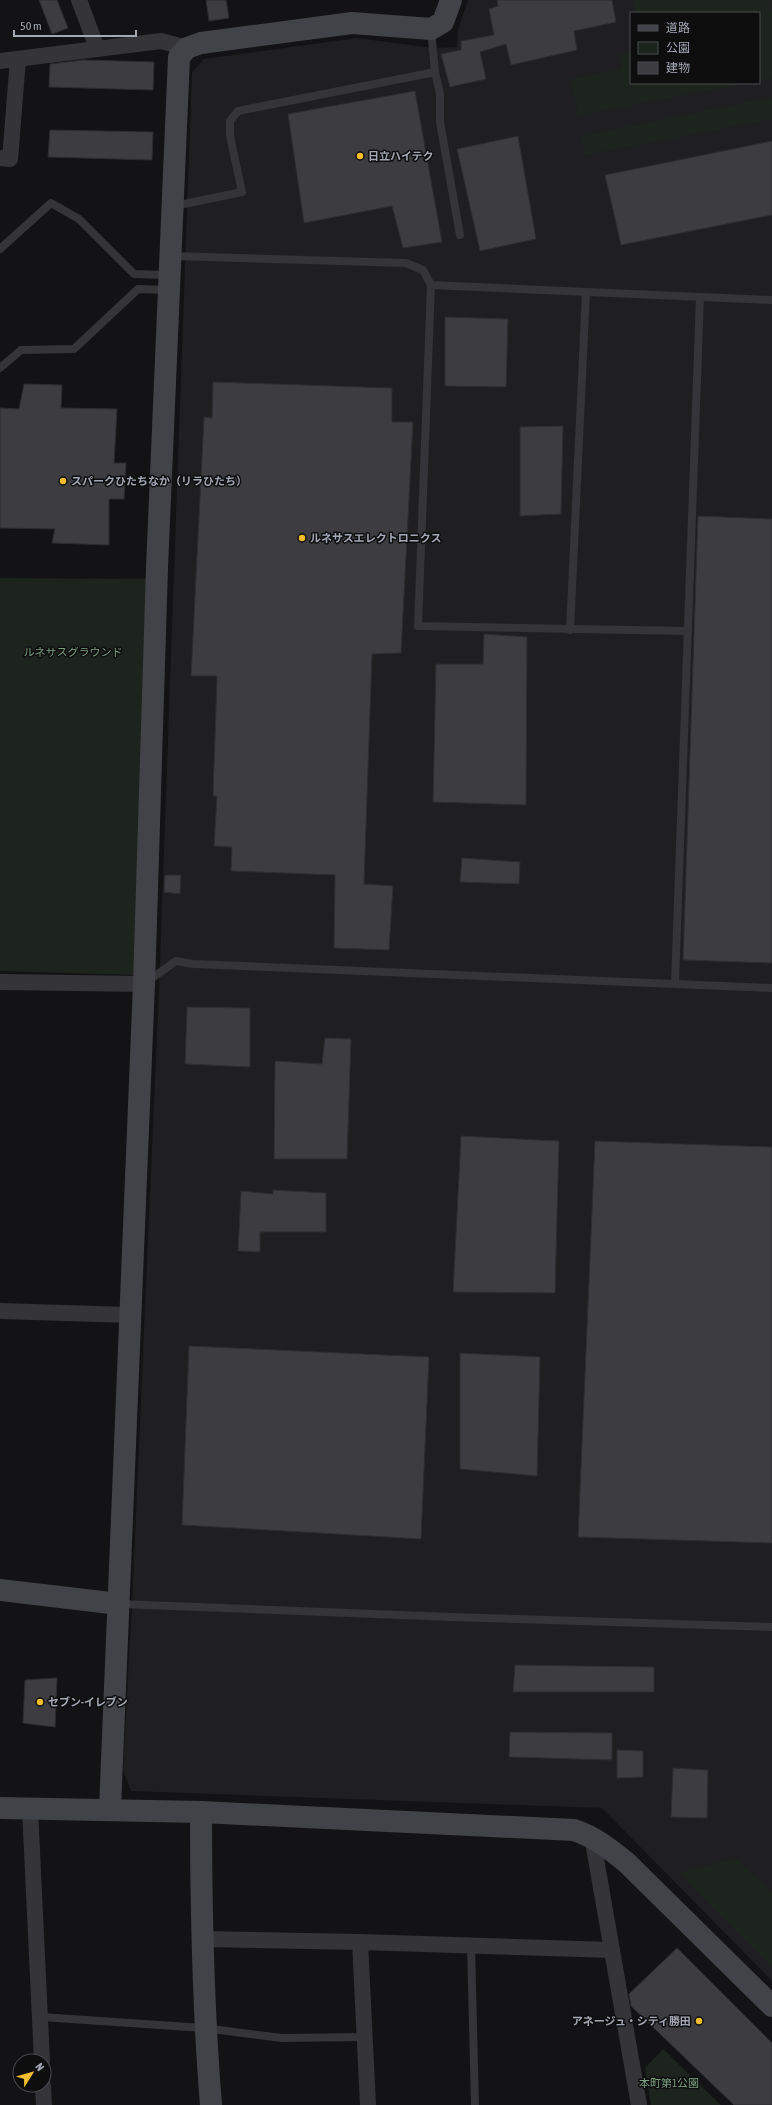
<svg xmlns="http://www.w3.org/2000/svg" width="772" height="2105" font-family="'Asap Condensed','Noto Sans JP',sans-serif">
	<style>
		.built { fill: #1f1f21; fill-rule: evenodd }
		.green { fill: #1d241e }
		.building { fill: #3d3d41; stroke: #2d2c30 }
		.lines { fill: none; stroke-linecap: round; stroke-linejoin: round }
		.lane { stroke: #343439; stroke-width: 8 }
		.street { stroke: #343439; stroke-width: 16 }
		.secondary { stroke: #424349; stroke-width: 22 }
		.poi-dot { fill: #f2be2d; stroke: #0e0e0f; stroke-width: 1.5 }
		.labels { text-anchor: middle; stroke-width: 3; stroke-linejoin: round; paint-order: stroke }
		.poi-label { font-size: 11px; font-weight: bold; fill: #a4a8b5; stroke: #0e0e0f; text-anchor: start }
		.park-label { font-size: 11px; fill: #7ba080; stroke: #0e0e0f }
	</style>
	<rect width="100%" height="100%" fill="#131214"/>
	<path class="built" d="M468 0H772V1981L602 1808 131 1791 123 1770 132 1605 159 989 192 72 204 59 357 38 433 48 457 47 458 29ZM631 13H759V83H631Z"/>
	<g class="green">
		<polygon points="633,0 769,0 772,15 772,79 759,81 759,13 635,13"/>
		<polygon points="631,52 631,83 749,83 578,115 571,79 622,69 619,55"/>
		<polygon points="772,97 772,119 585,155 582,136"/>
		<polygon points="0,578 149,579 136,975 0,971"/>
		<polygon points="735,1858 772,1892 772,1967 679,1873"/>
		<polygon points="663,2049 721,2105 651,2105 645,2068"/>
	</g>
	<g class="building">
		<polygon points="39,0 57,0 68,28 52,34"/>
		<polygon points="206,0 226,0 229,18 209,21"/>
		<polygon points="497,0 612,0 616,22 574,31 577,50 511,65 506,44 480,52 486,79 450,87 441,54 461,50 461,41 494,35 489,9 498,6"/>
		<polygon points="83,60 154,62 153,90 49,87 50,64"/>
		<polygon points="415,91 442,242 403,248 392,206 304,223 288,114"/>
		<polygon points="50,130 153,132 152,160 48,157"/>
		<polygon points="518,136 536,239 480,251 457,149"/>
		<polygon points="772,141 772,215 621,245 605,175"/>
		<polygon points="445,317 508,319 506,387 445,386"/>
		<polygon points="213,382 392,388 392,422 413,422 401,653 372,654 364,884 393,886 389,950 334,948 335,875 231,871 232,847 214,846 217,796 213,796 217,676 191,676 204,417 212,418"/>
		<polygon points="24,384 62,385 61,408 117,409 114,463 126,463 124,499 109,499 109,545 52,543 55,529 0,528 0,408 19,409"/>
		<polygon points="563,426 561,514 520,516 520,427"/>
		<polygon points="698,516 772,519 772,963 683,960"/>
		<polygon points="484,634 527,637 526,805 433,802 436,664 483,664"/>
		<polygon points="462,858 520,862 519,884 460,882"/>
		<polygon points="165,875 181,875 180,894 164,892"/>
		<polygon points="187,1007 250,1008 250,1067 185,1064"/>
		<polygon points="325,1038 351,1039 347,1159 274,1159 275,1061 322,1064"/>
		<polygon points="461,1136 559,1141 555,1293 453,1292"/>
		<polygon points="595,1141 772,1147 772,1543 578,1537"/>
		<polygon points="273,1190 326,1193 326,1232 260,1232 260,1252 238,1251 241,1191 273,1194"/>
		<polygon points="189,1346 429,1357 421,1539 182,1525"/>
		<polygon points="460,1353 540,1357 537,1476 460,1469"/>
		<polygon points="515,1665 654,1667 654,1692 513,1692"/>
		<polygon points="57,1678 55,1727 23,1723 25,1680"/>
		<polygon points="510,1732 612,1733 612,1760 509,1757"/>
		<polygon points="617,1750 643,1751 643,1777 617,1778"/>
		<polygon points="673,1768 708,1770 707,1818 671,1817"/>
		<polygon points="677,1948 772,2043 772,2105 734,2105 631,2006 629,1994"/>
	</g>
	<g class="lines">
		<g class="lane">
			<polyline points="431,29 435,72 440,94 440,122 460,235"/>
			<polyline points="174,206 242,192 230,136 230,121 238,111 435,72"/>
			<polyline points="0,249 51,203 79,219 134,274 168,275"/>
			<polyline points="172,256 406,263 423,270 431,285 418,626 687,631"/>
			<polyline points="431,285 772,300"/>
			<polyline points="0,368 21,350 74,349 138,289 169,290"/>
			<polyline points="570,630 586,292"/>
			<polyline points="148,981 176,961 193,964 772,988"/>
			<polyline points="675,983 700,297"/>
			<polyline points="119,1604 451,1617 772,1627"/>
			<polyline points="471,1946 475,2105"/>
			<polyline points="41,2017 204,2028 282,2038 366,2037"/>
		</g>
		<g class="street">
			<polyline points="79,0 97,48"/>
			<polyline points="0,61 161,41 187,48"/>
			<polyline points="0,158 10,159 18,59"/>
			<polyline points="0,982 144,984"/>
			<polyline points="0,1311 130,1315"/>
			<polyline points="30,1809 42,2061"/>
			<polyline points="592,1836 639,2105"/>
			<polyline points="201,1939 360,1942 612,1950"/>
			<polyline points="360,1942 368,2105"/>
			<polyline points="43,2085 44,2105"/>
		</g>
		<g class="secondary">
			<polyline points="0,1590 119,1604"/>
			<path d="M0 1808 201 1812 574 1830C595 1837 610 1849 627 1863L772 2006"/>
			<polyline points="110,1809 144,984 157,568 179,57 187,48 201,43 352,23 431,29 443,22 451,0"/>
			<path d="M201 1812C201 1910 203 2007 211 2105"/>
		</g>
	</g>
	<g class="poi-dot">
		<circle cx="360" cy="156" r="4"/>
		<circle cx="63" cy="481" r="4"/>
		<circle cx="302" cy="538" r="4"/>
		<circle cx="40" cy="1702" r="4"/>
		<circle cx="699" cy="2021" r="4"/>
	</g>
	<g class="labels">
		<g class="poi-label">
			<text x="368" y="160">日立ハイテク</text>
			<text x="71" y="485">スパークひたちなか（リラひたち）</text>
			<text x="310" y="542">ルネサスエレクトロニクス</text>
			<text x="48" y="1706">セブン-イレブン</text>
			<text x="691" y="2025" text-anchor="end">アネージュ・シティ勝田</text>
		</g>
		<g class="park-label">
			<text x="73" y="656">ルネサスグラウンド</text>
			<text x="669" y="2087">本町第1公園</text>
		</g>
	</g>
	<rect x="630" y="12" width="130" height="72" fill="#0e0e0f" stroke="#4a4c51"/>
	<rect x="638" y="25" width="20" height="6" fill="#424349" stroke="#4a4c51"/>
	<text x="666" y="32" font-size="12" fill="#a4a8b5">道路</text>
	<rect x="638" y="42" width="20" height="12" fill="#1d241e" stroke="#4a4c51"/>
	<text x="666" y="52" font-size="12" fill="#a4a8b5">公園</text>
	<rect x="638" y="62" width="20" height="12" fill="#3d3d41" stroke="#4a4c51"/>
	<text x="666" y="72" font-size="12" fill="#a4a8b5">建物</text>
	<g transform="translate(32 2073) rotate(53)"><circle r="19" fill="#0e0e0f" stroke="#4a4c51"/>
	<path d="M0-3L7 15L0 10L-7 15Z" fill="#f2be2d"/>
	<text y="-6" font-size="11" font-weight="bold" text-anchor="middle" fill="#a4a8b5">N</text>
	</g>
	<path d="M14 30v6h122v-6" fill="none" stroke="#a4a8b5" stroke-width="2"/>
	<text x="20" y="30" font-size="12" fill="#a4a8b5" stroke="#0e0e0f" stroke-width="3" paint-order="stroke">50 m</text>
</svg>
